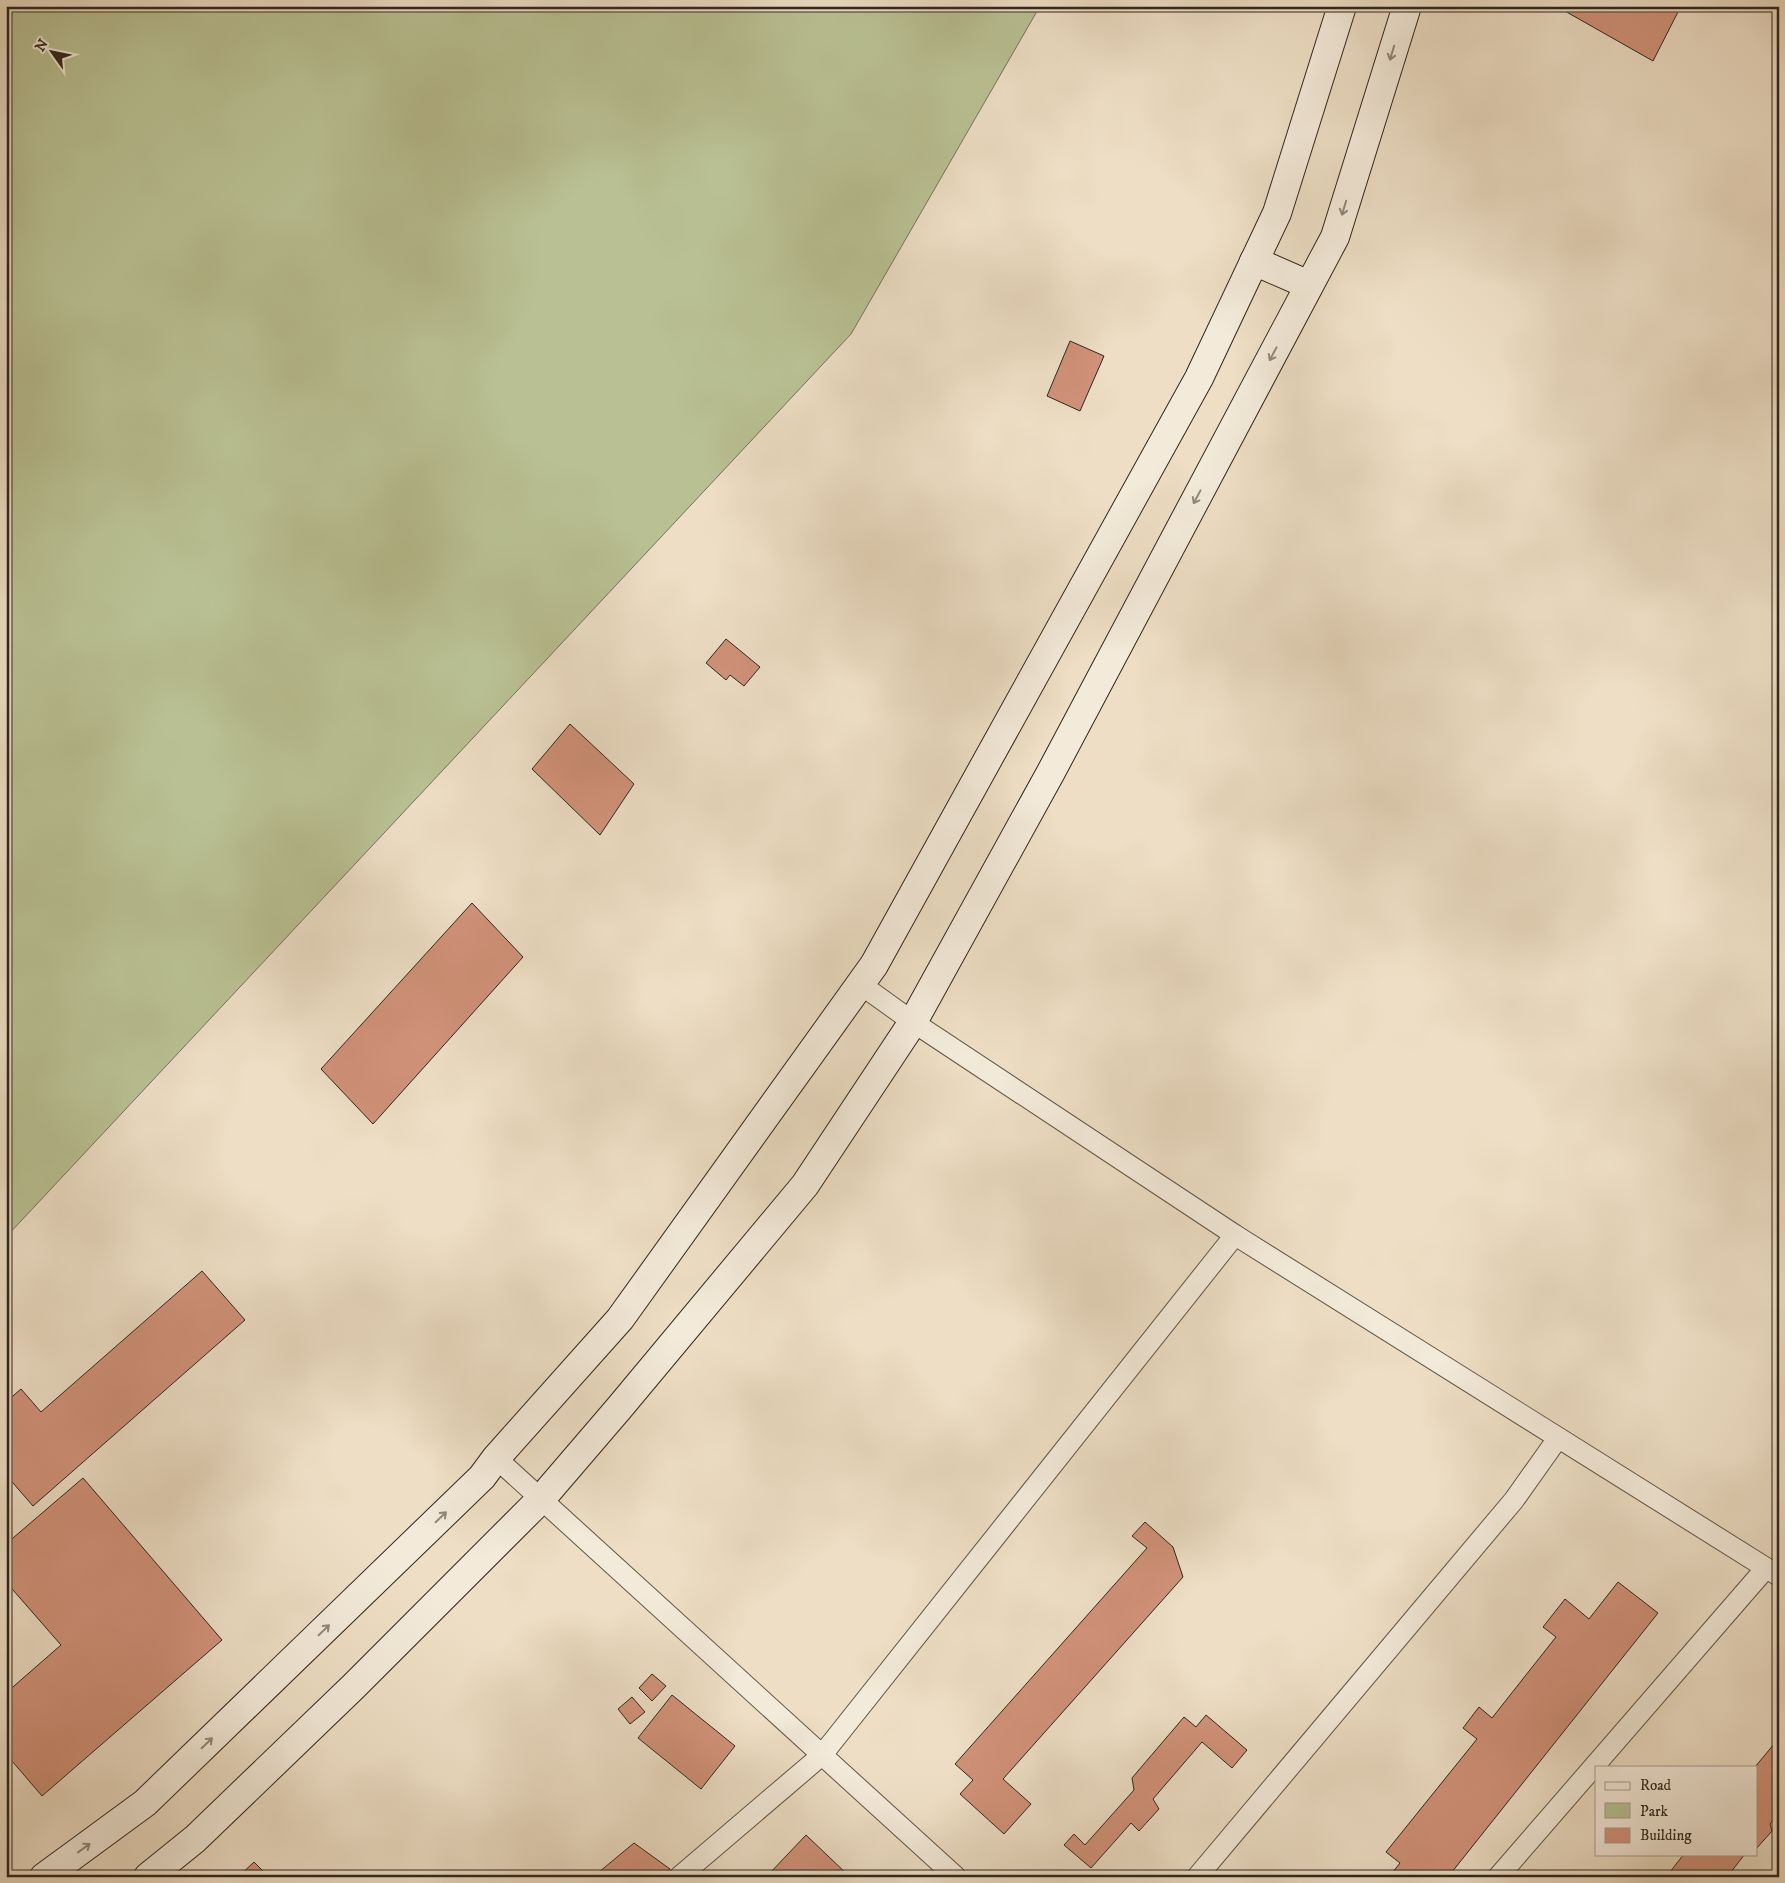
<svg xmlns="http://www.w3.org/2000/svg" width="1785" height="1883" font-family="'IM FELL DW Pica',serif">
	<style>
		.green { fill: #b9c194; stroke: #747458 }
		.building { fill: #d1927a; stroke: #2f271d }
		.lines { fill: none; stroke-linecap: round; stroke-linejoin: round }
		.lane-casing { stroke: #5e5547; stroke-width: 22 }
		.secondary-casing { stroke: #2f271d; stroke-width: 30 }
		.lane { stroke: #f3ead9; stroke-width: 20 }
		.secondary { stroke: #f3ead9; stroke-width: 28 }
		.oneway { stroke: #91887b }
	</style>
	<rect width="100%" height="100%" fill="#eddec5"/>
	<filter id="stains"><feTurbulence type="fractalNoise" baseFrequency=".004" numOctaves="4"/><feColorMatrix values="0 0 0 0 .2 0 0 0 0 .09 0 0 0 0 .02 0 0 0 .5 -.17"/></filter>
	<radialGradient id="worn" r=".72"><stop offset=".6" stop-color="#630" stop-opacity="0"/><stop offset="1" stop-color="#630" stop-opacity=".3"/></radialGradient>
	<polygon class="green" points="6,6 1040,6 851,334 6,1237"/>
	<g class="building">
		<polygon points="1556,6 1681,6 1653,61"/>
		<polygon points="1070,341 1104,356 1080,411 1047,396"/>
		<polygon points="726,639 760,667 744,686 730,675 726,680 706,663"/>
		<polygon points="570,724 634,784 600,835 532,769"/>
		<polygon points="472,903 523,957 373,1124 321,1069"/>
		<polygon points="202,1271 245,1320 33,1506 6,1475 6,1402 21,1389 41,1412"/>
		<polygon points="83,1478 222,1640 42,1796 6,1754 6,1693 61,1645 6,1582 6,1544"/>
		<polygon points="1145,1522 1173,1547 1183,1577 1003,1779 1031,1804 1004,1834 960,1794 973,1780 955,1764 1147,1548 1132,1536"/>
		<polygon points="1618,1582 1658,1613 1448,1877 1389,1877 1400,1863 1386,1852 1477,1739 1463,1728 1479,1707 1492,1718 1556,1637 1543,1627 1565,1599 1589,1619"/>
		<polygon points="652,1674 666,1686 652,1701 639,1688"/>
		<polygon points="672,1695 735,1746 701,1789 638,1738"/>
		<polygon points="632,1697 645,1712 630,1724 618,1709"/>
		<polygon points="1206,1715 1247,1750 1232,1768 1202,1742 1153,1799 1159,1809 1139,1831 1131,1823 1091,1868 1064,1845 1074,1834 1085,1845 1134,1790 1132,1778 1184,1717 1196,1727"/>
		<polygon points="1779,1738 1779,1814 1770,1824 1772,1831 1756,1849 1755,1767"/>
		<polygon points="806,1835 850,1877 772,1877 769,1874"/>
		<polygon points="634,1843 670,1869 660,1877 593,1877"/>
		<polygon points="1684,1854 1745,1854 1727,1877 1666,1877"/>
		<polygon points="254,1862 269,1877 238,1877"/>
	</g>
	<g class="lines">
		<defs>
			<g id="lane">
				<polyline points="860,984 913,1022 1235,1235 1779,1576"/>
				<polyline points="496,1458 956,1877"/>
				<polyline points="679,1877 822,1755 1235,1235"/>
				<polyline points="1197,1877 1514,1500 1558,1438"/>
				<polyline points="1498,1877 1766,1568"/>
			</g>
			<g id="secondary">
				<polyline points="1254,261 1309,285"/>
				<polyline points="44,1877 145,1803 482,1477 496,1458 620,1319 874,965 1199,378 1277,213 1342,6"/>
				<polyline points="148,1877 195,1839 353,1687 542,1498 620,1407 805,1185 913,1022 1051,772 1335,237 1407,6"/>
			</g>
		</defs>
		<use href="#lane" class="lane-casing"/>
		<use href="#secondary" class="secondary-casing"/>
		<use href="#lane" class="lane"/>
		<use href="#secondary" class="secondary"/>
	</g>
	<defs><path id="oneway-shaft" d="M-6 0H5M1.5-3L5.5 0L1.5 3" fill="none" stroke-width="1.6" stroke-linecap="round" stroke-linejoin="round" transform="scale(1.25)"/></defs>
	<g class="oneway">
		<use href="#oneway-shaft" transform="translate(1392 53) rotate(107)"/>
		<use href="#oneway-shaft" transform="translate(1344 208) rotate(107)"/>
		<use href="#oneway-shaft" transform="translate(1273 354) rotate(118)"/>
		<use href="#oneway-shaft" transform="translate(1197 497) rotate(118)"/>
		<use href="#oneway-shaft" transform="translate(441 1517) rotate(-44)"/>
		<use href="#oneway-shaft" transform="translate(324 1630) rotate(-44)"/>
		<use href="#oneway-shaft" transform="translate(207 1743) rotate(-44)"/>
		<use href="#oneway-shaft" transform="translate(84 1848) rotate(-36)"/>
	</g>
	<rect width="1785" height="1883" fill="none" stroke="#eddec5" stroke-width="25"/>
	<rect x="8" y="8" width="1770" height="1868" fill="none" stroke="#2f271d" stroke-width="2.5"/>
	<rect x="12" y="12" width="1760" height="1858" fill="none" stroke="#2f271d"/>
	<rect x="1595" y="1766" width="162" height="90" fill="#f3ead9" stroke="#a59c8e"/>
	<rect x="1605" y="1782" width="25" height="8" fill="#f3ead9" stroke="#a59c8e"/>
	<text x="1640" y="1790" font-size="15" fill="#2f271d">Road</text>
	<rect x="1605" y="1803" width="25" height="15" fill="#b9c194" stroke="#a59c8e"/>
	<text x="1640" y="1816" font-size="15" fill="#2f271d">Park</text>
	<rect x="1605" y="1828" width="25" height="15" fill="#d1927a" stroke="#a59c8e"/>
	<text x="1640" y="1840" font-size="15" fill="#2f271d">Building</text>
	<g transform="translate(52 52) rotate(303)" stroke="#f3ead9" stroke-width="4" paint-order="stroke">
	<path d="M0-4L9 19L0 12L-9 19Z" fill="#2f271d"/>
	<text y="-8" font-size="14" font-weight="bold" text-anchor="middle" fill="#2f271d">N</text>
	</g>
	<rect width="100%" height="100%" filter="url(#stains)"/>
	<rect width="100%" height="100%" fill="url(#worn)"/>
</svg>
